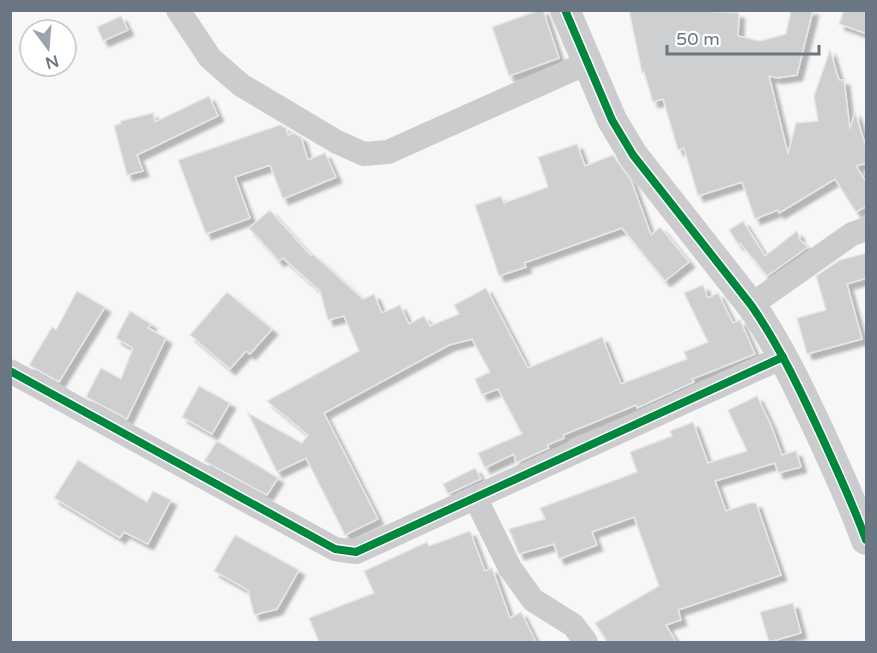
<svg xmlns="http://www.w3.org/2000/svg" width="877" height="653" font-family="'Varela Round',sans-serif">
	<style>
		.building { fill: #cdcfd0; stroke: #e6e6e6; stroke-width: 1.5; filter: url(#shadow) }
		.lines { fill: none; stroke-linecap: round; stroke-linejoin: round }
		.minor { stroke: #ccccce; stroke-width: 24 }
		.tertiary { stroke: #ccccce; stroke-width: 30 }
		.cycleway-casing { stroke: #fff; stroke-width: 11 }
		.cycleway { stroke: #00873e; stroke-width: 8 }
	</style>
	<defs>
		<filter id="shadow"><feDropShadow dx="5.5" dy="5.5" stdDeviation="1.5" flood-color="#0004"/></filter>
	</defs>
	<rect width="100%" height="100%" fill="#f7f7f7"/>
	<g class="building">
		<polygon points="540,10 543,10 559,58 509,76 492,27"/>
		<polygon points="629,10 687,10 739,13 738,36 760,41 786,34 791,10 813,10 797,75 777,78 769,76 788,154 796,123 818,121 814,96 830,50 839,80 844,80 850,129 855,112 867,150 867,163 856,166 867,183 867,206 856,212 835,179 779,213 778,210 755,219 742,182 698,196 684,148 678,150 663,99 653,102 644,72 642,73"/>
		<polygon points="844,10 860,10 867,13 867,34 839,24"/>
		<polygon points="121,16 128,30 103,41 97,27"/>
		<polygon points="209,96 218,116 137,155 143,171 127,175 114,126 121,123 121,121 153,113 155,122"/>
		<polygon points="280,125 286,128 288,135 294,133 301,137 308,160 325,153 336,177 283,199 270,165 235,177 250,218 206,234 178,160"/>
		<polygon points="577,144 585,166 613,155 631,180 651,235 660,227 689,262 665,281 622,228 524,263 526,267 499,276 475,205 501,196 504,203 548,187 538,157"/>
		<polygon points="270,210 311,256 313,254 363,299 374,294 382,313 400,305 409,324 424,316 430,326 459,314 454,305 486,288 528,368 602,337 621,384 687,359 684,352 708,342 684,293 703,285 708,298 718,293 733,323 740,320 755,354 692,379 694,382 637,408 636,405 563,435 564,438 547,445 549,448 518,462 516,463 514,454 485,468 478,453 522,434 498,389 482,395 475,379 490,372 472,339 449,345 324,413 378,519 345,535 306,458 277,472 248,413 302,443 308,435 267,401 359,351 344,316 328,320 320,291 283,258 279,261 249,228"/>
		<polygon points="743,221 765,256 797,231 800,240 808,247 767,276 740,243 738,244 729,230"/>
		<polygon points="867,253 867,278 847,284 862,339 807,354 797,318 826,310 816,276 840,260"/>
		<polygon points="77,291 105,307 59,382 29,365 52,327 56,330"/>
		<polygon points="227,292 272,329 250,354 246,351 230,369 190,335"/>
		<polygon points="130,311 151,324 148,328 166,338 127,419 86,397 101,368 121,379 133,348 116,338"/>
		<polygon points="199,386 230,403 212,434 182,417"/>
		<polygon points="757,396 771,425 782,455 796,451 801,467 778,473 775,463 715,481 726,511 750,503 756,503 781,575 678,610 681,620 666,625 676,642 607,642 595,623 659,586 634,517 592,532 597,545 559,559 554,544 519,554 509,529 545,519 540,508 637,472 630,452 672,436 670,431 693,422 708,463 747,451 728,410"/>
		<polygon points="217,441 278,478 267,495 204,461"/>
		<polygon points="78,460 147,502 153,491 171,500 148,544 124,532 120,538 54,498"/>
		<polygon points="475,468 481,479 448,494 443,484"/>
		<polygon points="470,531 485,571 492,568 510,618 521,612 536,642 319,642 309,618 374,593 364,571 427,542 429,546"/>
		<polygon points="235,535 299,570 277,609 254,615 248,590 214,571"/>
		<polygon points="793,603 801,633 769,642 760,612"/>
	</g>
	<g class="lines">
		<g class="minor">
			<polyline points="178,10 210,58 241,85 337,142 364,154 388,152 587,63"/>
			<polyline points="751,305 852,234 866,229"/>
			<polyline points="10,371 335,549 356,552 783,357"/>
			<polyline points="476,499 510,568 533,600 573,625 586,642"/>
		</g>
		<path class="tertiary" d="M565 10 612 120 633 155 751 305C779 345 800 390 821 435 837 470 853 504 866 540"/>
		<defs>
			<g id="cycleway">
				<path d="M565 10 612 120 633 155 751 305C779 345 800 390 821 435 837 470 853 504 866 540"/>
				<polyline points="10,371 335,549 356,552 783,357"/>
			</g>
		</defs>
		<use href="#cycleway" class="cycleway-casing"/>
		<use href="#cycleway" class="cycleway"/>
	</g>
	<rect width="877" height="653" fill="none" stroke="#6b7683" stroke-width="24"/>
	<g transform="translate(48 48) rotate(164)"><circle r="28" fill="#ffffff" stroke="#c4c8cd" stroke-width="1.5"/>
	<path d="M0-4.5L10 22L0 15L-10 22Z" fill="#9ca3ac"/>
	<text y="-9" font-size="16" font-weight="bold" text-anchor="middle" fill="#6b7683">N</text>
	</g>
	<path d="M667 45v9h152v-9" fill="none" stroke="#6b7683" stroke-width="3"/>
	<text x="676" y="45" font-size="18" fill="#6b7683" stroke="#ffffff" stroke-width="4.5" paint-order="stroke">50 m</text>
</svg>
